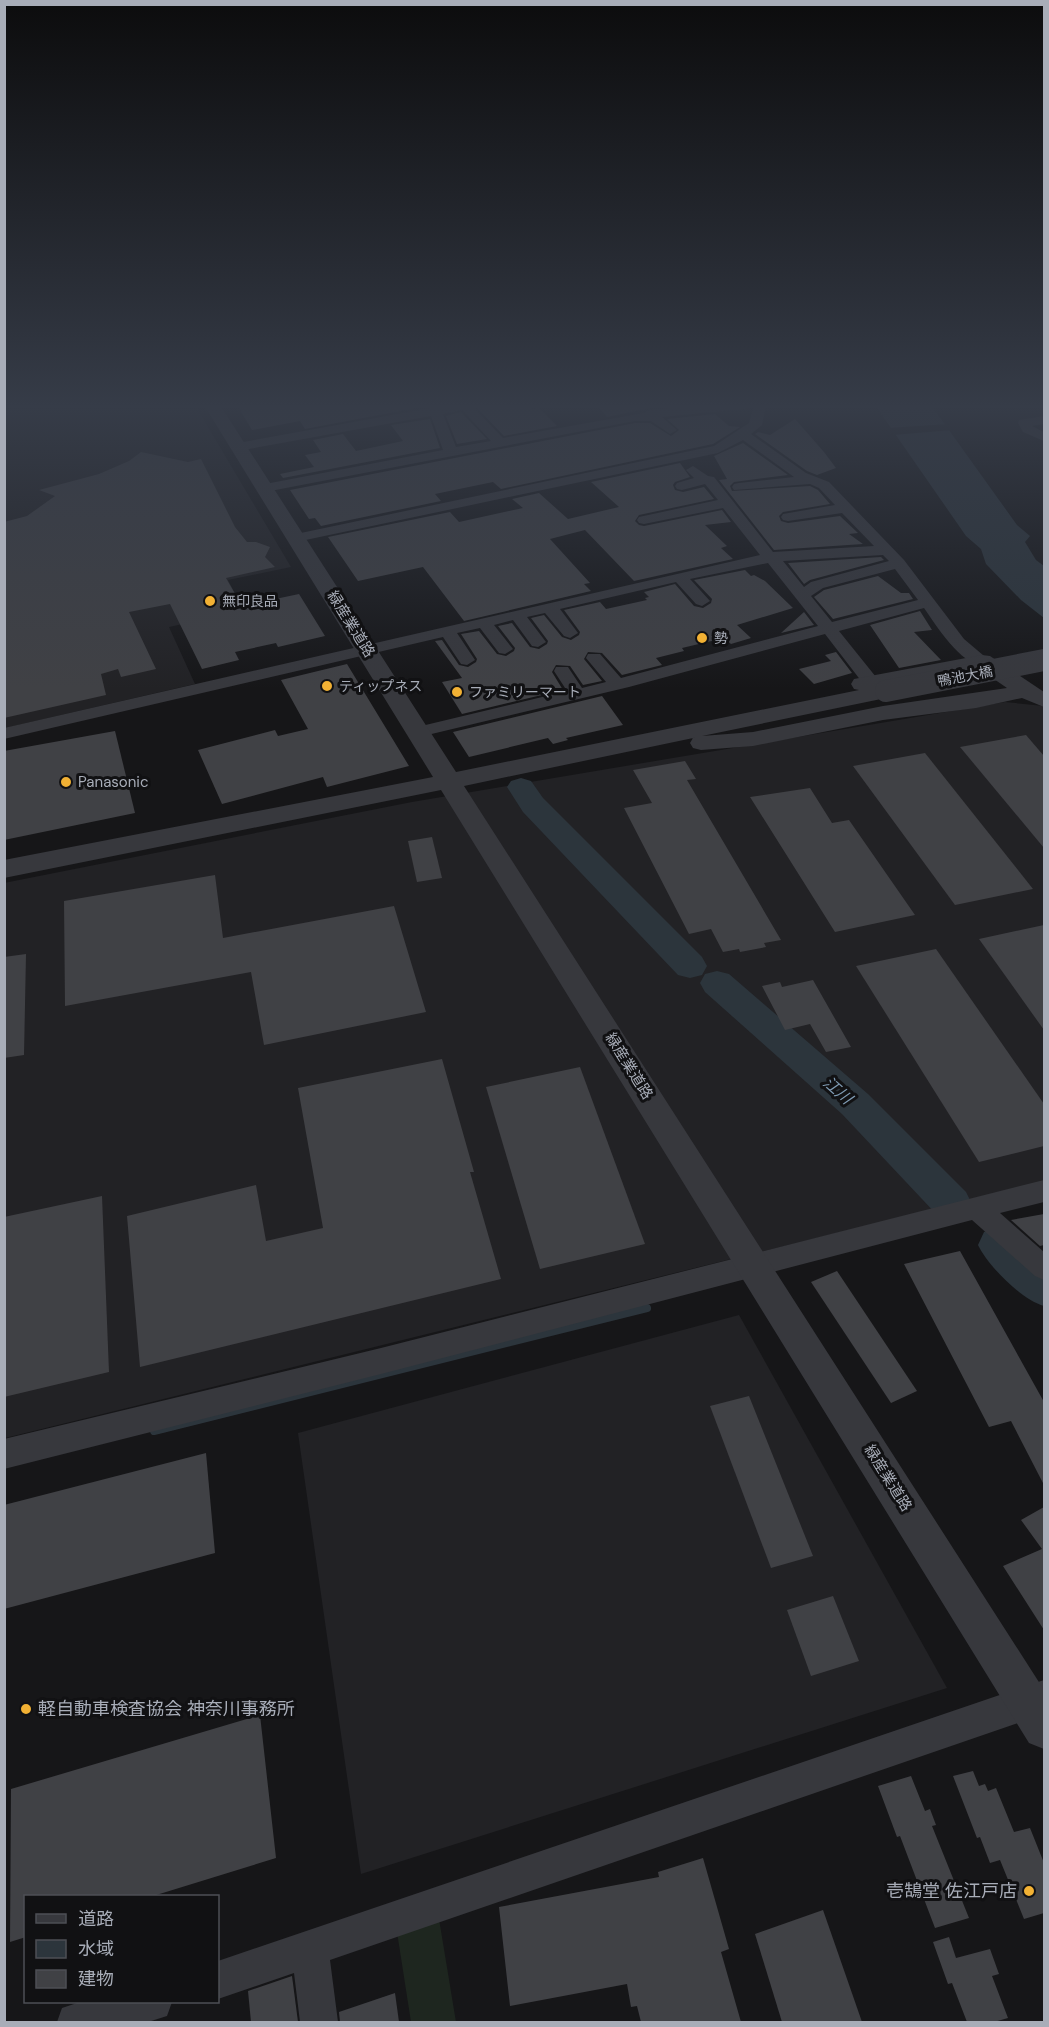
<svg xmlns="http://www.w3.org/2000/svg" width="1049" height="2027" font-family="'DM Sans','Noto Sans JP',sans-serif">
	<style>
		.built { fill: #222225 }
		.green { fill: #1e261f }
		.water { fill: #2c353c }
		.pier { fill: #161618 }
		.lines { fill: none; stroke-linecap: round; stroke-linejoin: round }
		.stream { stroke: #2c353c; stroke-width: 8 }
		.river { fill: #2c353c; fill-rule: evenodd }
		.building { fill: #404145 }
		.minor { fill: #37383d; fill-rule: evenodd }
		.tertiary { fill: #37383d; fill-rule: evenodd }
		.tertiary-bridge { stroke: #37383d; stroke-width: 22 }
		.poi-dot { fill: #f2b134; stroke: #111113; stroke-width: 2 }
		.labels { text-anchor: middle; stroke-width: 6; stroke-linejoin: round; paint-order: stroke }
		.far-poi-label { font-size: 14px; fill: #a8adb8; stroke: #111113; text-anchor: start }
		.far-street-label { font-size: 14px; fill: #a8adb8; stroke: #111113 }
		.street-label { font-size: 15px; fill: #a8adb8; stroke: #111113 }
		.poi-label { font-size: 15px; fill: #a8adb8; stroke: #111113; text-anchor: start }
		.water-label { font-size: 16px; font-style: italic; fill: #7f9bb3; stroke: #111113 }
		.near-poi-label { font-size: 18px; fill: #a8adb8; stroke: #111113; text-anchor: start }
	</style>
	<rect width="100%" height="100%" fill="#161618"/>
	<g class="built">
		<polygon points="19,405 195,405 291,567 228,580 244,611 169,627 195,684 5,728 5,408"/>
		<polygon points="1005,702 1044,706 1044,1182 5,1438 4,883 412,802"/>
		<polygon points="739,1315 947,1688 361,1874 298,1433"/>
	</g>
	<polygon class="green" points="439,1919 456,2022 411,2022 397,1932"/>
	<polygon class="water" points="875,405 931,405 1017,525 1030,536 1025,542 1036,560 1044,566 1044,618 1021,600 986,564 981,549 966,536"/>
	<polygon class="pier" points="949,424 953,430 892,435 888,428"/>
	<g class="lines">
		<polyline class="stream" points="154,1431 647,1308"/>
		<g class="river">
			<polygon points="521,778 531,781 543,798 702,957 707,966 702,975 690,978 678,975 523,812 507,787 511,781"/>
			<polygon points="717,971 729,974 868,1094 966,1192 972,1204 966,1216 952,1221 938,1216 842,1114 705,992 700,983 705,974"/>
			<path d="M998 1227 1012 1232 1044 1262V1306C1022 1300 988 1266 978 1245L984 1232Z"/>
		</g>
	</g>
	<g class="building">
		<polygon points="237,405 432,405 305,429 300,421 252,430"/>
		<polygon points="478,405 528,405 532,409 539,408 557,426 504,436 477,408"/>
		<polygon points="597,405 675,405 650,408 607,417"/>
		<polygon points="461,412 487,439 457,444 446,416"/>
		<polygon points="715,414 729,426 740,427 713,444 501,489 493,482 435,494 441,501 321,526 315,518 309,519 290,490 635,423 650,423 671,436 679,430 667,419"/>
		<polygon points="430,419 440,448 283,478 280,474 314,467 305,455 321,452 313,440 343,434 356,451 403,441 391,425"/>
		<polygon points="795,419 824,452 836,468 817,475 807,471 755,434 758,432 770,435"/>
		<polygon points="743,443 788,475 734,482 730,486 732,491 810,486 818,490 830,504 783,512 779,516 781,521 788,523 840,516 858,533 849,534 863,544 774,550 719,480 727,479 714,456"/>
		<polygon points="141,452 188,462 201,459 235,527 247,542 256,542 270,547 265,557 275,567 226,578 242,606 299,594 325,636 278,647 276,643 235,652 239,660 202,669 170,604 129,612 156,669 121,677 118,669 101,674 106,695 4,718 4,522 27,516 55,496 39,490 99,474 129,461"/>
		<polygon points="680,463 690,477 675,482 673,485 675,490 683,492 704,487 714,499 639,515 635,521 639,525 644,526 722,510 731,522 705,525 727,546 721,548 733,559 634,581 585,530 550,539 590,583 584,584 591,591 464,621 423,567 358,581 328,537 450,512 459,522 523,508 512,499 539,493 568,519 619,507 591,482"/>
		<polygon points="881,557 884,560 810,580 804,584 788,563"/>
		<polygon points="745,570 751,576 754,575 765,581 793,608 737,625 751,638 731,644 724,638 682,648 684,651 656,658 662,665 622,675 602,653 588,652 584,659 602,681 583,685 570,666 556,665 552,672 563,690 462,714 442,682 462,678 435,641 442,640 459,665 468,667 476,662 477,659 461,634 479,631 497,654 506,656 514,651 515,648 498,626 512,623 530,647 539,649 547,644 548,641 531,618 544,615 562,637 571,640 579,635 580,632 564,610 600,602 606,609 647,600 645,598 649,597 644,592 675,584 694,606 703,608 711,603 712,599 694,580"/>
		<polygon points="878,576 901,593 909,593 913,599 833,619 814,597 824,590"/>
		<polygon points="920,611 932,630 914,632 941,660 899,668 870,625"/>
		<polygon points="804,612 814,625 781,633"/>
		<polygon points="836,652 852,673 814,684 799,669 831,661 825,655"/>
		<polygon points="347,664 409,766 327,787 323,777 222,804 198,750 275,730 278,736 308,729 281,680"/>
		<polygon points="602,696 623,725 566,738 568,740 553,744 548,738 469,757 453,732"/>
		<polygon points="115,731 135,813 4,840 4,751"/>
		<polygon points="1026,735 1044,756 1044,848 960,747"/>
		<polygon points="925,753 1033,889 955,905 853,766"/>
		<polygon points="685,761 696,779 687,780 781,940 764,943 766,947 740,952 739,949 723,952 711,929 689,934 624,808 652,803 633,770"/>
		<polygon points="810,788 832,823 849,820 915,915 835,932 750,797"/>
		<polygon points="432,837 442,878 417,882 408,841"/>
		<polygon points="215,875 223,938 394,906 426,1012 264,1045 251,972 65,1006 64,901"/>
		<polygon points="1044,925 1044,1030 979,939"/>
		<polygon points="936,949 1044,1104 1044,1146 979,1162 856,966"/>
		<polygon points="26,954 24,1055 4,1058 4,957"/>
		<polygon points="813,980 851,1047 826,1052 810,1024 785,1030 762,986 780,982 782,987"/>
		<polygon points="442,1059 474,1172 470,1172 501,1279 140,1367 127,1216 256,1185 266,1241 323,1228 298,1088"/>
		<polygon points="580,1067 645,1244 540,1269 486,1087"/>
		<polygon points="102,1196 109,1372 4,1397 4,1217"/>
		<polygon points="1044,1214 1044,1245 1040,1246 1011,1220"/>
		<polygon points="960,1251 1044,1402 1044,1485 1011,1421 989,1427 904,1264"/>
		<polygon points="837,1271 917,1391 891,1403 811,1282"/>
		<polygon points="749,1396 813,1556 771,1568 710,1406"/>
		<polygon points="206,1453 215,1553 4,1609 4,1505"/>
		<polygon points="1044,1507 1044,1630 1003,1566 1042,1549 1021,1520"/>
		<polygon points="833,1596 859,1661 811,1676 787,1610"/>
		<polygon points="260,1715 276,1858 153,1896 26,1896 26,1937 10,1942 11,1789"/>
		<polygon points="973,1771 979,1786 985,1784 988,1791 996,1788 1014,1832 1030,1828 1044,1863 1044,1913 1024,1919 1000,1860 990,1863 980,1837 977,1838 953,1776"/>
		<polygon points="911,1776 925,1811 930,1809 936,1825 932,1826 969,1918 935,1928 900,1836 897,1837 878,1786"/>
		<polygon points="703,1858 729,1949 721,1952 741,2022 641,2022 637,2006 631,2007 627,1984 510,2006 499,1907 659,1877 658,1872"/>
		<polygon points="823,1910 862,2022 782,2022 755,1934"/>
		<polygon points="949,1937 956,1958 990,1949 999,1974 992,1976 1008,2018 994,2022 967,2022 952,1983 948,1984 933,1942"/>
		<polygon points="292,1976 298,2022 251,2022 248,1991"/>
		<polygon points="395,1993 399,2022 340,2022 339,2012"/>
	</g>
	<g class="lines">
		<g class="minor">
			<path d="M447 405H476L474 408 503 438 644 413 650 410 704 405H766L762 425 751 434 806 473 829 482 904 560 964 639 990 661 988 665C964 671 936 625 924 608L839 631 880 682 877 686H865L825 634 629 687 419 737 413 736 410 732 413 728 567 691 554 671 556 667H568L582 688 606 682 586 658 588 654H600L621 678 818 626 768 563 690 579 710 601 702 606 696 604 676 582 560 609 578 633 570 638 564 636 545 613 527 617 546 642 538 647 532 646 513 620 494 625 513 649 505 654 499 653 480 628 457 633 475 660 467 665 461 664 443 637 4 739V728L760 555 723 508 644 524 639 523 637 520 639 517 718 500 705 484 682 490 677 489 675 486 677 483 694 478 686 470 693 466 708 476 714 477 773 552 874 546 842 513 788 521 783 520 781 517 783 514 835 505 819 488 810 484 734 490 732 487 734 484 739 483 794 477 743 440 718 453 296 542 289 538 296 534 714 446 749 423 753 408 662 417 677 430 670 434 651 421H635L265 492 258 488 260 485 443 450 431 416 238 451 231 447 238 443ZM462 410 491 441 456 447 443 414ZM883 555 889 561 811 582 804 587 783 561ZM895 569 918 600 832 622 811 596 823 588Z"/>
			<polygon points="1044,416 1044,424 1032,426 1044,432 1044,441 1023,432 1018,423 1019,420"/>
			<polygon points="1044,1180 1044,1202 1000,1213 1044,1252 1044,1280 1035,1276 972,1220 381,1374 4,1469 4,1439 381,1348"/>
			<polygon points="1044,1680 1044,1714 330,1960 338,2022 300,2022 294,1973 218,1999 218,1961"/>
			<polygon points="80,2002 172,2002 167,2016 148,2022 57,2022 62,2008"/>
		</g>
		<path class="tertiary" d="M204 405H220L456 772 859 690 854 689 851 684 854 679 982 655 990 656 1044 692V707L1022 698 976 708 883 720 753 746 701 750 693 748 690 743 693 738 698 737 464 786 1044 1690V1749L1029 1743 441 790 4 878V860L433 777ZM978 668 1007 688 883 706 753 732 702 736 886 698 894 696 897 691 889 685Z"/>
		<polyline class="tertiary-bridge" points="886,691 1044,660"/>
	</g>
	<linearGradient id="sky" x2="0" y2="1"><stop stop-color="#0c0c0d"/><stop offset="0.59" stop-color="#363c48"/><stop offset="1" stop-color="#363c48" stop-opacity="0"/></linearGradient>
	<rect width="1049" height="689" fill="url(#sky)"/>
	<g class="poi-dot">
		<circle cx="210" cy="601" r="6"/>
		<circle cx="702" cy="638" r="6"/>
		<circle cx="327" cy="686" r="6"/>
		<circle cx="457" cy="692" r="6"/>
		<circle cx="66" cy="782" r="6"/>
		<circle cx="26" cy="1709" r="6"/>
		<circle cx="1029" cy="1891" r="6"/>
	</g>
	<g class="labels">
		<g class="far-poi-label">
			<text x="222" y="606">無印良品</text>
			<text x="714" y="643">勢</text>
			<text x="339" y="691">ティップネス</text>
			<text x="469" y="697">ファミリーマート</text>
		</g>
		<g class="far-street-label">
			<text transform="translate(965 676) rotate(-11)" y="5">鴨池大橋</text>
		</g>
		<g class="street-label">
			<text transform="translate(351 624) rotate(58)" y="5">緑産業道路</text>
			<text transform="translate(629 1066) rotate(58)" y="5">緑産業道路</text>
			<text transform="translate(888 1478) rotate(58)" y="5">緑産業道路</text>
		</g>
		<g class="poi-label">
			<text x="78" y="787">Panasonic</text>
		</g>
		<g class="water-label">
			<text transform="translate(838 1090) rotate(41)" y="6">江川</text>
		</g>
		<g class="near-poi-label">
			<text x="38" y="1715">軽自動車検査協会 神奈川事務所</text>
			<text x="1017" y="1897" text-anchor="end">壱鵠堂 佐江戸店</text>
		</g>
	</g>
	<rect width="1049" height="2027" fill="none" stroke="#a8adb8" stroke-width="12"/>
	<rect x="24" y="1895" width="195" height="108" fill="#111113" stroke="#4d4f55" stroke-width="1.5"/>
	<rect x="36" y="1914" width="30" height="9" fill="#37383d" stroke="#4d4f55" stroke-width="1.5"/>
	<text x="78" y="1925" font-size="18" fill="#a8adb8">道路</text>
	<rect x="36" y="1940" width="30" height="18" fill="#2c353c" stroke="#4d4f55" stroke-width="1.5"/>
	<text x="78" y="1955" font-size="18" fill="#a8adb8">水域</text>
	<rect x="36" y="1970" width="30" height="18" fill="#404145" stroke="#4d4f55" stroke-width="1.5"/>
	<text x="78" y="1985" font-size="18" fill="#a8adb8">建物</text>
</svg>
